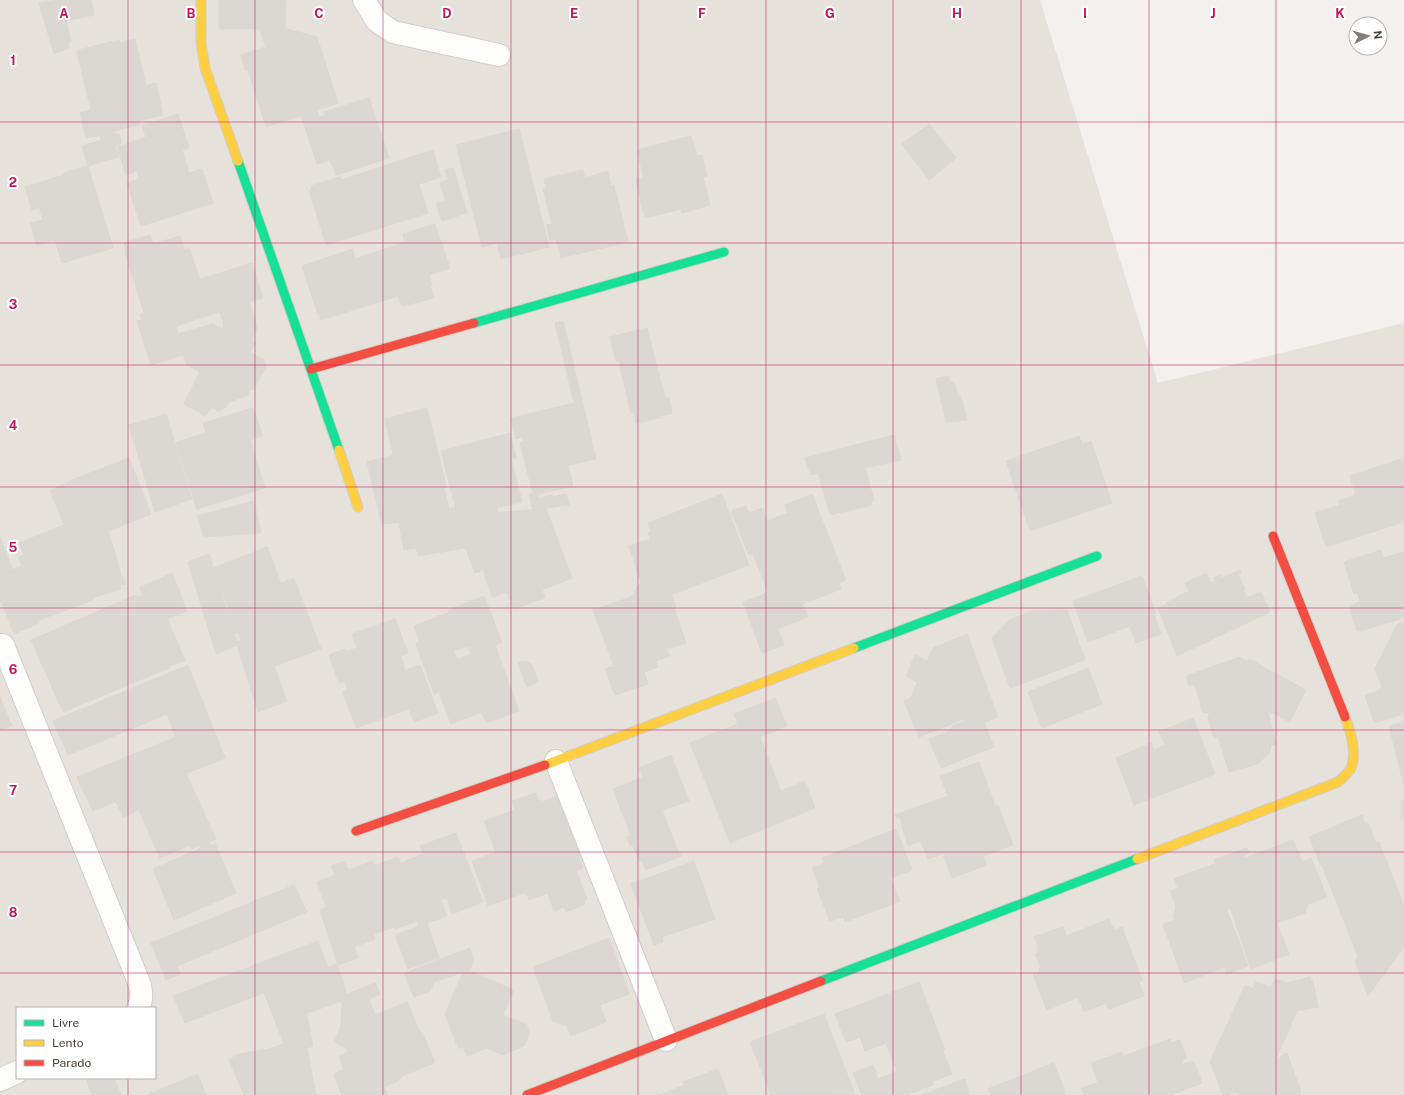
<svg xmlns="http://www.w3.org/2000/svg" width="1404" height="1095" font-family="'Public Sans',sans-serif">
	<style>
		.residential { fill: #e7e1dc; fill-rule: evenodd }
		.building { fill: #dbd8d4; stroke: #dbd7d3; fill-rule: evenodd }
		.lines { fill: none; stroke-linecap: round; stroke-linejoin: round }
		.street-casing { stroke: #d1cecb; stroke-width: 24 }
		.fast-casing { stroke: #d3cec6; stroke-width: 11 }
		.slow-casing { stroke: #d3cec6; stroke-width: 11 }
		.jam-casing { stroke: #d3cec6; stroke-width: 11 }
		.street { stroke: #fdfdfc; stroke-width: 22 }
		.fast { stroke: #16e098; stroke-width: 9 }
		.slow { stroke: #ffcf43; stroke-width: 9 }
		.jam { stroke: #f24e42; stroke-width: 9 }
		.grid { fill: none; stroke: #c2185b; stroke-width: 1; stroke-opacity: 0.55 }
		.grid-label { font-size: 13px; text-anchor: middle; font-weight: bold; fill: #c2185b; stroke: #fff; stroke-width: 4; stroke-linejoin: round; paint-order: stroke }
	</style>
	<rect width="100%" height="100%" fill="#f3f0ed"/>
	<path class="residential" d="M0 0H1040L1158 383 1404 323V1095H0ZM17 1008H155V1078H17Z"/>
	<g class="building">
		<polygon points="57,0 91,0 94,15 66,21 71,41 68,42 69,48 54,54 39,3"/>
		<polygon points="219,0 286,0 285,29 219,29"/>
		<polygon points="260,29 287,29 317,37 338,103 266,127 248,70 245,70 241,55 266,47"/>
		<polygon points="135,39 146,86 156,83 163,115 138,121 139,125 114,131 116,135 101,140 100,135 86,138 80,113 91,110 77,52 78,50 119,40 120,43"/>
		<polygon points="369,98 389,158 336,175 330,160 317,164 301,115 317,110 319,117 325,115 324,112"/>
		<polygon points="178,114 189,148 182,150 189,173 202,169 213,203 141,226 127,183 139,179 137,171 126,175 117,147 146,137 142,126"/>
		<polygon points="929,124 956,158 929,180 902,144"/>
		<polygon points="519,129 549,247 501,259 497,243 482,247 456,145"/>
		<polygon points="119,134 122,143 115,146 118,157 88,166 82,146"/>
		<polygon points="691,136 697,156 702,155 707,176 703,177 710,205 682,213 681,209 645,218 636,180 644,178 637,150"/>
		<polygon points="433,150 441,177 419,184 428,213 326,245 309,190 312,190 311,186 340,177 341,180"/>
		<polygon points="88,166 113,248 62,263 55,240 37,245 30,223 43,220 39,208 32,210 25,187 64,175 63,173"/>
		<polygon points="453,168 467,213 442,221 436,204 446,201 440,183 448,180 445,170"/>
		<polygon points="583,170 585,178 608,171 611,186 614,185 628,242 561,258 556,239 550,240 546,225 552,224 543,189 546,189 544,179"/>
		<polygon points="435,224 450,268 429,275 432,285 430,286 434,298 402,306 398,296 321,320 319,314 317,314 317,312 302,266 353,249 355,259 405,242 403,234"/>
		<polygon points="150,235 153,244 180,236 184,250 189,248 200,279 252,263 263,298 142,337 137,321 142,320 140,314 144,313 125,253 126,252 124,243"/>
		<polygon points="249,302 258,329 251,340 256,343 250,352 264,359 266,367 254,389 248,391 249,395 229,402 225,408 218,411 212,407 205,416 184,404 200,372 186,364 183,355 151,365 142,337 176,326 178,334 212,324 223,329 224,325 220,311"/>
		<polygon points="563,321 596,459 568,465 573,486 538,494 539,498 552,495 552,497 566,494 569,505 533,510 529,494 533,494 520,442 524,441 523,437 516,439 511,418 574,403 555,323"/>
		<polygon points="647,328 665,398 669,398 672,413 660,416 660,418 636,423 634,412 631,413 630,410 619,361 616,361 610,337"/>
		<polygon points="948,376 950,382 954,381 958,397 961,396 967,420 946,422 936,379"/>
		<polygon points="253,408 263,436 250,440 265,488 197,509 176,442 206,433 203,423"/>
		<polygon points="427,408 446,486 444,487 449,509 455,507 458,517 382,524 367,462 391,456 393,453 385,419"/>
		<polygon points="166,414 192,499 155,512 129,425"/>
		<polygon points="510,433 516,458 511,459 522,502 497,508 498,513 458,517 441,451"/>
		<polygon points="894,435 901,460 865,468 874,500 871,501 872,505 830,515 818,473 811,475 805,458"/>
		<polygon points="1079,436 1082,444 1091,441 1112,503 1030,531 1006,461"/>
		<polygon points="129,458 151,514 22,566 18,557 24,555 19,543 64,525 50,490 70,482 69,481"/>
		<polygon points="1404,458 1404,522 1326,547 1315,513 1340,505 1339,501 1356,495 1350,476"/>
		<polygon points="722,494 749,565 671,595 648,533 651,531 648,523"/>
		<polygon points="812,494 846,580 839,583 841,589 802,604 808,617 778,629 765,597 769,595 753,554 749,555 731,511 746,506 749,513 762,508 767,521 788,513 785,505"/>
		<polygon points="254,501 261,533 204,537 197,516"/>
		<polygon points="546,508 572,578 542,590 545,598 514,609 507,592 492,597 483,570 475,573 454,517"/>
		<polygon points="454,517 465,548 418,556 416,548 404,550 399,523"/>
		<polygon points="108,531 117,559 116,559 125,584 120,585 121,589 92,598 93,600 39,620 39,623 14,634 2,602 1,603 0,600 0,575"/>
		<polygon points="0,537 13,570 0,575"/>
		<polygon points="650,539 676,607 674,608 686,643 667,649 670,656 656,661 658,667 644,672 648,684 615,695 605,669 614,666 593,610 631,597 641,582 629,546"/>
		<polygon points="267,547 281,583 294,578 321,649 274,666 287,701 258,712 236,642 241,641 238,632 233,633 227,610 229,609 213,568"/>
		<polygon points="1381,550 1383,558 1404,552 1404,618 1360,631 1357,631 1349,606 1360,602 1357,592 1354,594 1344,562"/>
		<polygon points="209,554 238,645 216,654 188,562"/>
		<polygon points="1240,570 1241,573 1238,575 1245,589 1243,590 1247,598 1261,592 1270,612 1177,656 1158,608 1167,604 1166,603 1189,591 1185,583 1206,573 1211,583 1215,581 1214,578 1220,575 1222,578"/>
		<polygon points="172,573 187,611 167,619 185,660 168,667 149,621 148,621 137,597 143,595 139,588"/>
		<polygon points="1142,576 1156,613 1154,614 1161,634 1136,643 1130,626 1088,642 1073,601"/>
		<polygon points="765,594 784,645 762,653 743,602"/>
		<polygon points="136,595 148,621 149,621 169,668 63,712 31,640"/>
		<path d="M484 596 502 642 495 645 519 711 486 723 482 712 451 724 439 692 434 694 416 644 420 642 414 626 438 617 437 616 449 613 448 610ZM468 646 471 655 457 659 454 651Z"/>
		<polygon points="1067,610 1085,660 1010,688 992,638 1009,620 1033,611"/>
		<polygon points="395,619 408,653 401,656 405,670 420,665 438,713 414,722 409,709 356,728 343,692 348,690 345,681 339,683 329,655 345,649 346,652 357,648 352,634"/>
		<polygon points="1404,622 1404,714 1374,723 1365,695 1379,691 1382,686 1375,669 1397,624"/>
		<polygon points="967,634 998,717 968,729 964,719 919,737 904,701 911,698 917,682 906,676 915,655 927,661 933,648"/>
		<polygon points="1240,657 1247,662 1249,659 1306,690 1290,722 1268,711 1276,744 1271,745 1270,753 1259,762 1260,763 1229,772 1218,737 1214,738 1208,717 1210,712 1203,713 1195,684 1189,685 1186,676"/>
		<polygon points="522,661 530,663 532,665 539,682 527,687 518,663"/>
		<polygon points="188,665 225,758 93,811 77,777 176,737 167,714 68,755 53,721"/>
		<polygon points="1088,668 1102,704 1042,728 1028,692"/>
		<polygon points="0,697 12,726 0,730"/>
		<polygon points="775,698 787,726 760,737 781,791 805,781 815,808 730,843 690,743 738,724 734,714"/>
		<polygon points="1193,718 1215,774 1134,805 1116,758 1151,743 1154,750 1165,745 1159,732"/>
		<polygon points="965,721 968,729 984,723 994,747 941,768 929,739 948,732 953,726"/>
		<polygon points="1404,722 1404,785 1389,726"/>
		<polygon points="671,755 689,801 662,810 677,849 678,848 681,856 646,870 642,860 639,861 632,844 630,845 627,837 631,835 613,789 643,777 639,768"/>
		<polygon points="979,762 995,806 998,805 1013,845 983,856 987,865 952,878 943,854 928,859 921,841 908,846 900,818 897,819 895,815 948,796 940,776"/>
		<polygon points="186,773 216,839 192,849 190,845 160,858 139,810 123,817 116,801"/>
		<polygon points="536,793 539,801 541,800 542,802 559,795 581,855 578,856 583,868 576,871 587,899 584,900 585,904 566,912 564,907 554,911 548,893 529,900 526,892 488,906 472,861 496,852 484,821 515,810 512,801"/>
		<rect x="1401" y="800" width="3" height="20"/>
		<polygon points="1362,815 1365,824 1368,823 1376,843 1379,842 1404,906 1404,947 1368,996 1355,962 1358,957 1322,865 1321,866 1309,837"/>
		<polygon points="896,829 912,870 890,878 900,901 845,922 844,917 830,921 818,891 817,888 820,888 812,868 824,863 822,858"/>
		<polygon points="456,833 483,902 452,914 447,898 441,900 447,916 427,923 439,958 408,969 395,935 419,926 417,921 395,929 394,927 374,934 375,939 354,947 358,958 338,965 320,910 326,907 317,882 335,875 331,866 345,861 348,870 373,861 375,866 398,857 401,863 423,854 420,846"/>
		<polygon points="1293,840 1302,862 1311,858 1327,897 1308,904 1305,913 1277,923 1289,954 1251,969 1214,860 1247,848 1249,853 1244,855 1245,858"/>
		<polygon points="209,842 211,845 215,844 236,893 174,920 153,869 201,848 200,845"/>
		<polygon points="694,861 715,919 662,937 663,942 654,945 631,884"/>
		<polygon points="1214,864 1230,909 1227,910 1248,966 1227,974 1225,967 1184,983 1163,924 1175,920 1173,916 1176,907 1170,891 1178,888 1174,879"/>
		<polygon points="294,885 307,912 177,966 180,974 166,980 151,943"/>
		<polygon points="1109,919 1114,930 1122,927 1142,980 1139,982 1144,996 1109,1009 1106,1003 1084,1012 1078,997 1047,1010 1033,975 1040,972 1039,969 1041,968 1035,954 1038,953 1037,949 1039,949 1034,937 1063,927 1066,936"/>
		<polygon points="609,938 629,994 600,1005 606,1022 571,1036 567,1026 553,1021 533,967"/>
		<polygon points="318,941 328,968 185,1023 173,996"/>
		<polygon points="470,948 474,960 470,971 514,990 503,1015 526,1024 530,1032 524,1046 503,1055 487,1048 467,1056 463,1047 458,1048 445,1014 463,972 434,982 430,991 414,997 404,973"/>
		<polygon points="337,964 347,994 375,983 380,994 369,999 375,1015 407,1002 420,1033 422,1032 434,1060 434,1063 402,1076 398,1081 384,1087 387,1094 342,1095 334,1074 344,1069 339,1056 346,1053 348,1049 334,1042 341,1026 342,1001 307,1013 300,978"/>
		<polygon points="1311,977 1309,980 1313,981 1318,1007 1297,1011 1276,1059 1287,1053 1301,1092 1300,1095 1238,1095 1237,1092 1228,1095 1223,1095 1210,1062 1245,985 1253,989 1256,982 1271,987 1275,979 1286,983"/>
		<polygon points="300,978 313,1046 307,1048 316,1095 318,1095 244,1095 229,1060 238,1054 269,1049 284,1044 264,993"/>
		<polygon points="919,982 945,1050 943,1051 952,1074 932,1082 933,1085 906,1095 862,1095 853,1073 873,1065 878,1079 897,1071 886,1043 865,1051 860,1037 846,1042 835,1014"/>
		<polygon points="824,1014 855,1094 771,1095 750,1042"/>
		<polygon points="1170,1039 1171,1043 1180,1040 1187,1058 1182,1060 1183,1064 1194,1061 1202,1083 1171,1095 1084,1095 1082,1088 1098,1082 1091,1063 1122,1052 1124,1056"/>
		<polygon points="1054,1063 1066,1095 991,1095 988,1089"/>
		<polygon points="718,1069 728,1095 659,1095 685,1085 683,1082"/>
		<polygon points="198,1074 206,1095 146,1095"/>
		<polygon points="86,1078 114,1078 121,1095 92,1095"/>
		<polygon points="964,1079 970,1095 922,1095"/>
	</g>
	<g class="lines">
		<defs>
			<g id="street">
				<polyline points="364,0 377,21 393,32 499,55"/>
				<path d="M3 645 140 985C142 994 142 1001 138 1008"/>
				<polyline points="556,761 666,1040"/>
				<polyline points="0,1080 17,1072"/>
			</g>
			<g id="fast">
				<polyline points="238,161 339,450"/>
				<polyline points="474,323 724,252"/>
				<polyline points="854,648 1097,556"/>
				<polyline points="821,981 1137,859"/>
			</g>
			<g id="slow">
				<polyline points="201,0 201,43 205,68 238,161"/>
				<polyline points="339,450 358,507"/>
				<polyline points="545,765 854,648"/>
				<path d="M1137 859 1338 782C1342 778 1349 773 1351 768 1357 752 1351 733 1345 717"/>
			</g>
			<g id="jam">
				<polyline points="311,369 474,323"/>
				<polyline points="1273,536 1345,717"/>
				<polyline points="356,831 545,765"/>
				<polyline points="527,1095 821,981"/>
			</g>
		</defs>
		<use href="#street" class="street-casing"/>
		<use href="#fast" class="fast-casing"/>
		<use href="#slow" class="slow-casing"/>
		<use href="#jam" class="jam-casing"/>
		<use href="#street" class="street"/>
		<use href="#fast" class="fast"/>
		<use href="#slow" class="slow"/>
		<use href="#jam" class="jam"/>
	</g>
	<path class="grid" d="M128 0V1008M255 0V1095M383 0V1095M511 0V1095M638 0V1095M766 0V1095M893 0V1095M1021 0V1095M1149 0V1095M1276 0V1095M0 122H1404M0 243H1404M0 365H1404M0 487H1404M0 608H1404M0 730H1404M0 852H1404M0 973H1404M128 1078V1095"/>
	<g class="grid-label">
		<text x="64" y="18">A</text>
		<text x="191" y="18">B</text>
		<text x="319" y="18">C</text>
		<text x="447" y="18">D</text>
		<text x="574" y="18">E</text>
		<text x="702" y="18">F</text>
		<text x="830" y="18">G</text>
		<text x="957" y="18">H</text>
		<text x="1085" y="18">I</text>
		<text x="1213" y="18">J</text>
		<text x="1340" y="18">K</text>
		<text x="13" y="65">1</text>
		<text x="13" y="187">2</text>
		<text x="13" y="309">3</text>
		<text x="13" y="430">4</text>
		<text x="13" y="552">5</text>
		<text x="13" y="674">6</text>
		<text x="13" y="795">7</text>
		<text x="13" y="917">8</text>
	</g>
	<rect x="16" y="1007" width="140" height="72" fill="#ffffff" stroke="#b7b3b0"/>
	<rect x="24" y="1020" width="20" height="6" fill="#16e098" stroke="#b7b3b0"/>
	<text x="52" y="1027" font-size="12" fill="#4a4139">Livre</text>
	<rect x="24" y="1040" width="20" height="6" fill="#ffcf43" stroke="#b7b3b0"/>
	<text x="52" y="1047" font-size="12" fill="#4a4139">Lento</text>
	<rect x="24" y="1060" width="20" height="6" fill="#f24e42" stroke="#b7b3b0"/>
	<text x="52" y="1067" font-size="12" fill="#4a4139">Parado</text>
	<g transform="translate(1368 36) rotate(84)"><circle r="19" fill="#ffffff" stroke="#b7b3b0"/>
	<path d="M0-3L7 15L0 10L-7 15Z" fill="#857e78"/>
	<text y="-6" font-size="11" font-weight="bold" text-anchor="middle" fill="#4a4139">N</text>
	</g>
</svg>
